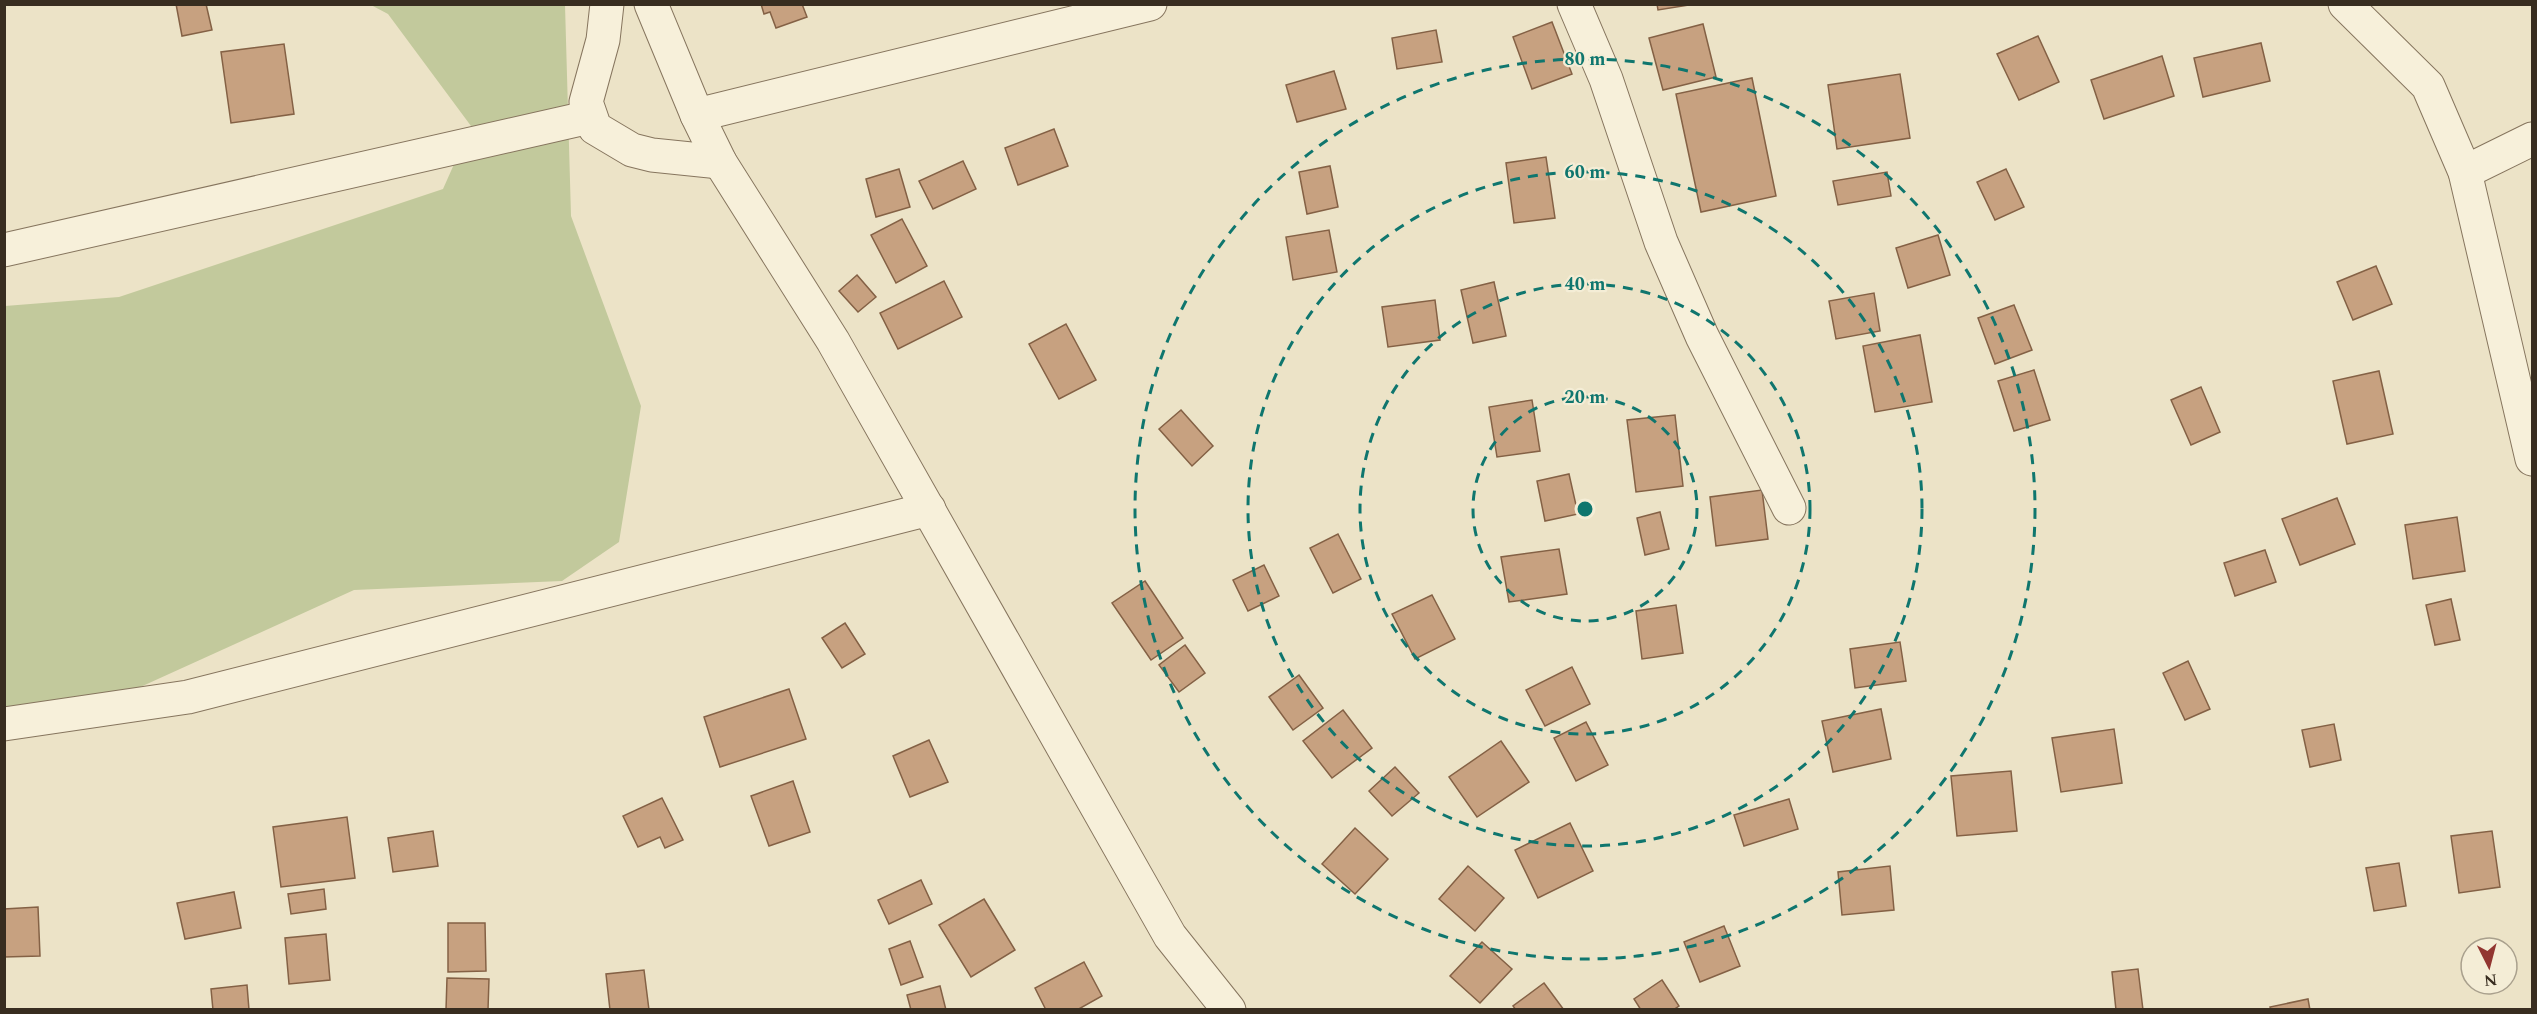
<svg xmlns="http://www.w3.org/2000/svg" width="2537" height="1014" font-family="Spectral,serif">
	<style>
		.green { fill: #c2c99c }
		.building { fill: #c7a180; stroke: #846145; stroke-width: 1.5 }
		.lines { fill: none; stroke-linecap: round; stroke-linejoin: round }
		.minor-casing { stroke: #86755e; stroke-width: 35 }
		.minor { stroke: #f7f0da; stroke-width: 33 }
		.ring { fill: none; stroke: #0f766e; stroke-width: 3; stroke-dasharray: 10 8 }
		.centre { fill: #0f766e; stroke: #f4edd6; stroke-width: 3 }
		.ring-label { font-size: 18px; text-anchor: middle; font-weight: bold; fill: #0f766e; stroke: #f4edd6; stroke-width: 4.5; stroke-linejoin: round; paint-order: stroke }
	</style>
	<rect width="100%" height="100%" fill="#ece3c7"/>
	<polygon class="green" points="371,5 565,5 571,216 641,406 619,542 562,581 354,590 39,733 5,734 5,306 119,297 443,189 471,126 388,14"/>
	<g class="building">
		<polygon points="176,4 206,4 212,30 182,36"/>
		<polygon points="761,4 802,4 807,17 776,28 770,12 764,14"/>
		<polygon points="1657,4 1695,4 1658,10"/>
		<polygon points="1552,22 1572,74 1532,89 1513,37"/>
		<polygon points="1703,24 1716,77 1663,90 1649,38"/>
		<polygon points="1436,30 1442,62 1397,69 1392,38"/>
		<polygon points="2038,36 2059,82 2019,100 1997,54"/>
		<polygon points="2261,43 2270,81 2203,97 2194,58"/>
		<polygon points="284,44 294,114 231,123 221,52"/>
		<polygon points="2162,56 2174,96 2104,119 2091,80"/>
		<polygon points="1334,71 1346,109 1297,122 1286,85"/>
		<polygon points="1900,74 1910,138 1837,149 1828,85"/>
		<polygon points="1752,78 1776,196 1701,212 1676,94"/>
		<polygon points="1054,129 1068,166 1018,185 1005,148"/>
		<polygon points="1546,157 1555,218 1514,223 1506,163"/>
		<polygon points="963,161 976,189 933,209 919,181"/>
		<polygon points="1330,166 1338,207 1307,214 1299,172"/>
		<polygon points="899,169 910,207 876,217 866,179"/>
		<polygon points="2006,169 2024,207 1995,220 1977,182"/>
		<polygon points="1887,172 1891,196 1838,205 1833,181"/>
		<polygon points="902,219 927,266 896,283 871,235"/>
		<polygon points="1329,230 1337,272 1293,280 1286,237"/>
		<polygon points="1938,235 1950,275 1908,288 1896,248"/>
		<polygon points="2376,266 2392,304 2353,320 2337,282"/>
		<polygon points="857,275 876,297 858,312 839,291"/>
		<polygon points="944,281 962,317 898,349 880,313"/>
		<polygon points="1494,282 1506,336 1473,343 1461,290"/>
		<polygon points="1874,293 1880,331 1836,339 1829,301"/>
		<polygon points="1435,300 1440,340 1388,347 1382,307"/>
		<polygon points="2014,305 2032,350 1995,364 1978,318"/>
		<polygon points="1066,324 1096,380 1059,399 1029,344"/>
		<polygon points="1920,335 1932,402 1875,412 1863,346"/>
		<polygon points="2034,370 2050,420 2014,431 1998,381"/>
		<polygon points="2379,371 2393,434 2347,444 2333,381"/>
		<polygon points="2201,387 2220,432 2191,445 2171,400"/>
		<polygon points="1532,400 1540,451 1497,457 1489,407"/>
		<polygon points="1181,410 1213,446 1192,466 1159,429"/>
		<polygon points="1675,415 1683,486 1636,492 1627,420"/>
		<polygon points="1569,474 1578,514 1545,521 1537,481"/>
		<polygon points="1762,490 1768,539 1716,546 1710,497"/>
		<polygon points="2337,498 2355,544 2300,565 2282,519"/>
		<polygon points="1660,512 1669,549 1645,555 1637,518"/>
		<polygon points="2457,517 2465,571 2413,579 2405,525"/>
		<polygon points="1338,534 1361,579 1333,593 1310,548"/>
		<polygon points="1559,549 1567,594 1509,602 1501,557"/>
		<polygon points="2265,550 2276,582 2235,596 2224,563"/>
		<polygon points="1264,565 1279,596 1248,611 1233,580"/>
		<polygon points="1145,581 1183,638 1151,660 1112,603"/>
		<polygon points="1432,595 1455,639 1415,659 1392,614"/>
		<polygon points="2451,599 2460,640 2435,645 2426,605"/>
		<polygon points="1676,605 1683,653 1642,659 1636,611"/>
		<polygon points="845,623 865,654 842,668 822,638"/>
		<polygon points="1900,642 1906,681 1855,688 1850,649"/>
		<polygon points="1185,645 1205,673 1179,692 1159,665"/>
		<polygon points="2188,661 2210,709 2185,720 2163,673"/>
		<polygon points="1572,667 1590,704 1545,726 1526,690"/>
		<polygon points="1299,675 1323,708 1293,730 1269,697"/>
		<polygon points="789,689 806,739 720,767 704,717"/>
		<polygon points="1881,709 1891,759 1833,772 1822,721"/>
		<polygon points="1343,710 1372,748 1332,778 1303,741"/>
		<polygon points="1586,722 1608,765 1576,781 1554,738"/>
		<polygon points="2334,724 2341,760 2310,767 2302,730"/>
		<polygon points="2114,729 2122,783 2061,792 2052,738"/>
		<polygon points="929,740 948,782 910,797 893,756"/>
		<polygon points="1501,741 1529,782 1477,817 1449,777"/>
		<polygon points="1395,767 1419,793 1392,816 1369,791"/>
		<polygon points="2011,771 2017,831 1957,836 1951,776"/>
		<polygon points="793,781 810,832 769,846 751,796"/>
		<polygon points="662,798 683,840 665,848 660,837 638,847 623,816"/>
		<polygon points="1789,799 1798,829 1744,846 1734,815"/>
		<polygon points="347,817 355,878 281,887 273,827"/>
		<polygon points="1570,823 1593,871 1538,898 1515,850"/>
		<polygon points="1355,828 1388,859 1355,894 1322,864"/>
		<polygon points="433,831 438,866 393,872 388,838"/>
		<polygon points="2492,831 2500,887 2459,893 2451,836"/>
		<polygon points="2399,863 2406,906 2374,911 2366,868"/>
		<polygon points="1468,866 1504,898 1475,931 1439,899"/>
		<polygon points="1890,866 1894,910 1842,915 1838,872"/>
		<polygon points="921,880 932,904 889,924 878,900"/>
		<polygon points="324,889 326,909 291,914 288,894"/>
		<polygon points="234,892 241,928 185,939 177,903"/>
		<polygon points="984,899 1015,950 971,977 939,925"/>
		<polygon points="38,907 40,956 4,957 4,909"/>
		<polygon points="448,923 485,923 486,971 448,972"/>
		<polygon points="1724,926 1740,966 1700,982 1684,942"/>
		<polygon points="326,934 330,980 289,984 285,938"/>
		<polygon points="910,941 923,977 901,985 889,949"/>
		<polygon points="1482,942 1512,969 1480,1003 1450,976"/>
		<polygon points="1084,962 1102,996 1077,1010 1046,1010 1035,988"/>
		<polygon points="2138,969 2143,1010 2116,1010 2112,972"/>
		<polygon points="644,970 649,1010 610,1010 606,974"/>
		<polygon points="447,978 489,979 488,1010 446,1010"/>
		<polygon points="1662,980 1679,1006 1673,1010 1641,1010 1634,999"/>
		<polygon points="1544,983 1564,1010 1516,1010 1513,1006"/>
		<polygon points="247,985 249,1010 213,1010 211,989"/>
		<polygon points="940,986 946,1010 911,1010 907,995"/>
		<polygon points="2308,999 2310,1010 2271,1010 2270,1007"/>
	</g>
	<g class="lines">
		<defs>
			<g id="minor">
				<polyline points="607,4 603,40 586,102 595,128 632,150 652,155 720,162"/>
				<polyline points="651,4 697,115 720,162 833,341 1170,936 1229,1010"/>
				<polyline points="1574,4 1606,79 1661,242 1702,336 1789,508"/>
				<polyline points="2345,4 2428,86 2465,172 2532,459"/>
				<polyline points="697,115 1150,4"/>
				<polyline points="2465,172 2532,139"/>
				<polyline points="4,250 590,117"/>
				<polyline points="4,724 188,697 929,509"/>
			</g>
		</defs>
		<use href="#minor" class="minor-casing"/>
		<use href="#minor" class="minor"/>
	</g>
	<g class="ring">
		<circle cx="1585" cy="509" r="112"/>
		<circle cx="1585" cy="509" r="225"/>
		<circle cx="1585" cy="509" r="337"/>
		<circle cx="1585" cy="509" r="450"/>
	</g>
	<circle cx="1585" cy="509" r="9" class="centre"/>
	<g class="ring-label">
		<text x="1585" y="65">80 m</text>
		<text x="1585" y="178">60 m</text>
		<text x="1585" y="290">40 m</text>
		<text x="1585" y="403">20 m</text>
	</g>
	<rect width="2537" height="1014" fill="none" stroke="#382d20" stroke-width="12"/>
	<g transform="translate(2489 966) rotate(174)"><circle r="28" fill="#f4edd6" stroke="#a9a08d" stroke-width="1.5"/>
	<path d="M0-4.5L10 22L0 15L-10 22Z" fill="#923631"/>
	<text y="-9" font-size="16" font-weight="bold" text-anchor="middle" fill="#382d20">N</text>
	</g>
</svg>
